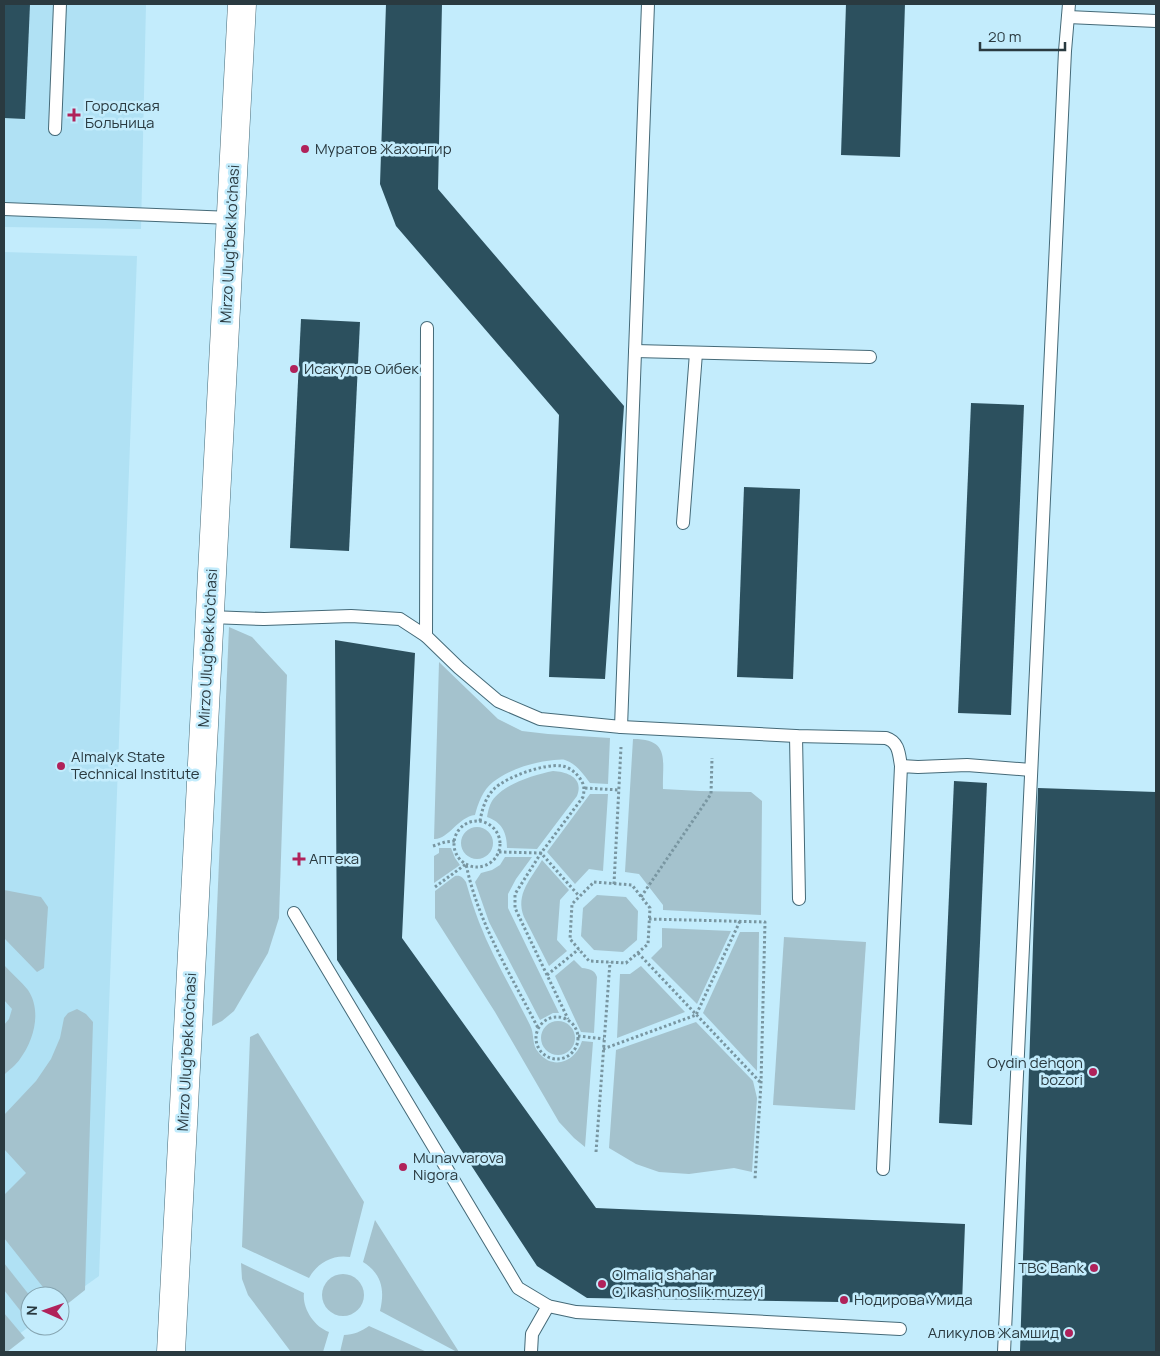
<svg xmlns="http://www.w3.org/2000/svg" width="1160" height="1356" font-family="Manrope,sans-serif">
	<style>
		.built { fill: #b0e1f4 }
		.green { fill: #a4c2cd }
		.building { fill: #2c505e }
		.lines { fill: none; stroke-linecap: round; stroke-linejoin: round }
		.service-casing { stroke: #456a78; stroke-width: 14 }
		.secondary-casing { stroke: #456a78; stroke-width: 29 }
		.path { stroke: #7996a1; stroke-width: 3; stroke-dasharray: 2.5 2.5; stroke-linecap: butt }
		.service { stroke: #fff; stroke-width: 12 }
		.secondary { stroke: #fff; stroke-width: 28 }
		.poi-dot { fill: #b0225a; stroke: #c3ecfc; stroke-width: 2 }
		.labels { text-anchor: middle; stroke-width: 5; stroke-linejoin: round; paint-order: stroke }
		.poi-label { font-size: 15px; fill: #2a3a40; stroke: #c3ecfc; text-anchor: start }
		.street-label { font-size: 15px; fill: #2a3a40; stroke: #c3ecfc }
	</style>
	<rect width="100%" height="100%" fill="#c3ecfc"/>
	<g class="built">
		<polygon points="4,4 146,4 141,229 4,227"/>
		<polygon points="4,252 137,256 99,1276 60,1304 60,1296 30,1296 30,1326 4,1345"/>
	</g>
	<g class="green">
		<polygon points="229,627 252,637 287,675 279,918 268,953 234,1011 222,1021 212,1026"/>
		<path d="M439 662 498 719 522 731 548 734 610 738 608 784 590 783C583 774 577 764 565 760 562 759 558 760 554 760 533 762 510 769 493 782 483 790 478 803 475 815 458 817 448 840 434 839Z"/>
		<path d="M633 739C671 739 662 761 663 789L700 791 751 792 762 801 761 915 663 910V905L639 874 625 872Z"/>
		<path d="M553 771C568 772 584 778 577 796L537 849 507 848C507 833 502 822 487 817 488 811 489 806 492 801 503 784 534 775 553 771Z"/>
		<polygon points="590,794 608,794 603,871 589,869 575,884 547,852"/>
		<circle cx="477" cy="843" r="16"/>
		<polygon points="439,848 451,848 455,858 460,865 434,883 434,856 439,853"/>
		<polygon points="505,857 532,857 516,879 508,894 508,908 559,1013 553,1013 540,1020 489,922 475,882 481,873 492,870 500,865"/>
		<path d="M542 860 569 890 560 900 557 940 567 951 549 966 524 917C515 894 531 879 542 860Z"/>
		<path d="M455 876C461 875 463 878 466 882 470 896 474 909 479 922 493 958 513 991 530 1025 535 1034 531 1045 539 1053 554 1071 576 1061 582 1041L593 1042 585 1147 574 1138 559 1122 495 1012 435 918V891Z"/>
		<polygon points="4,890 41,897 48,907 44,968 37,972 4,938"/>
		<polygon points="597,895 626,897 638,911 637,940 623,952 594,950 581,936 583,908"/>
		<polygon points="662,928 731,931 697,1004 651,958 662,947"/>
		<polygon points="740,932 759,932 757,1071 703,1013"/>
		<polygon points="784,937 866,942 855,1110 773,1105"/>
		<path d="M574 960 582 968C589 969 594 969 597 977L594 1033 581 1032 555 976Z"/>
		<path d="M4 965C11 973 21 981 28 990 42 1011 34 1040 20 1059 16 1065 9 1070 4 1075V1025L9 1019 12 1009 4 1000Z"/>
		<polygon points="641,966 685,1012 617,1038 620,974 630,974"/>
		<polygon points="77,1009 86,1014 93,1022 85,1290 61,1309 60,1308 60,1296 50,1296 4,1238 4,1195 26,1173 4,1149 4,1115 36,1081 51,1059 60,1038 64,1018 68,1013"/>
		<circle cx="558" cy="1038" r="17"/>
		<polygon points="696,1022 753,1081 757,1098 752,1172 734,1168 689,1174 659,1172 636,1164 609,1148 616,1050"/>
		<path d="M258 1033 364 1202 350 1257C333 1254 317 1263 309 1278L242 1247 250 1037Z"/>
		<path d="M375 1220 459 1352H457L380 1311C385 1290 382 1274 363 1262Z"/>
		<polygon points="4,1263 30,1296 30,1323 4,1290"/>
		<path d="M241 1263 304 1293C302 1308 314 1327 329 1332L323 1352H291L248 1295 242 1279Z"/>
		<circle cx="343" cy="1295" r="21"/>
		<polygon points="4,1313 25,1338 7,1352 4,1352"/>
		<path d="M369 1326 427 1352H340L344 1335C353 1335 362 1331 369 1326Z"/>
	</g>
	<g class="building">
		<polygon points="4,4 30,4 25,119 4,118"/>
		<polygon points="386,4 442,4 438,189 624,406 605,679 549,677 559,415 396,226 380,184"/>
		<polygon points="846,4 905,4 900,157 841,155"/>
		<polygon points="301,319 360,322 349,551 290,548"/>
		<polygon points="971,403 1024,405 1011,715 958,713"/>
		<polygon points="744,487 800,489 793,679 737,677"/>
		<polygon points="335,640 415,653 402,938 596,1208 965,1224 962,1304 587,1298 537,1266 337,960"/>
		<polygon points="954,781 987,783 972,1125 939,1123"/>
		<polygon points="1038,788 1156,792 1156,1352 1020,1352"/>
	</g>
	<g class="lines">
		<defs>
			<g id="service">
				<polyline points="1068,17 1156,21"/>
				<polyline points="55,129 60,4"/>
				<polyline points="4,209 232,218"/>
				<polyline points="635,351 870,357"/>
				<polyline points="683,523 696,353"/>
				<path d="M210 617 264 619 351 616 400 619 426 636 459 668 498 701 540 719 621 727 796 736 886 738C899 742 899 754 901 766"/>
				<polyline points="426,636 427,328"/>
				<polyline points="621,727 648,4"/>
				<polyline points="796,736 799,899"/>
				<polyline points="294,913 518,1288 548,1306 576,1312 900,1329"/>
				<polyline points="883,1169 901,766 918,767 967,765 1031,770"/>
				<polyline points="531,1352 532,1334 548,1306"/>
				<polyline points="1004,1352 1065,51 1069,4"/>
			</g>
			<polyline id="secondary" points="171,1352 242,4"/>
		</defs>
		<use href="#service" class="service-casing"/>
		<use href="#secondary" class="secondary-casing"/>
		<g class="path">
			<polyline points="585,788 619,790"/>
			<path d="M480 821C482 810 485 798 494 789 506 777 545 763 562 766 568 767 574 771 578 776 584 783 585 788 583 797L541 853 515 894V908L568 1019"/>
			<circle cx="477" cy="844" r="23"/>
			<polyline points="433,846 445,842 455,841"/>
			<polyline points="499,852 541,853 579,896"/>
			<polygon points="594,882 632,885 650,908 648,944 626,963 589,961 570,939 572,904"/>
			<polyline points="614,884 621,747"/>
			<path d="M435 887 466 864C478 923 511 975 538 1028"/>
			<polyline points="641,897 711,794 712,758"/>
			<polyline points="649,919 765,922 761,1083 755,1179"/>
			<polyline points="638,953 761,1083"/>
			<polyline points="547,975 579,949"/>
			<circle cx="557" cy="1038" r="21"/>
			<polyline points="578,1036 604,1039"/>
			<polyline points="603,1049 696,1015 740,921"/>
			<polyline points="596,1152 610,962"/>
		</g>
		<use href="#service" class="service"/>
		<use href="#secondary" class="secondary"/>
	</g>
	<g class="poi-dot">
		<path d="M71.5 107.5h5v5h5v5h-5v5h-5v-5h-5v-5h5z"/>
		<circle cx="305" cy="149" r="5"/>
		<circle cx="294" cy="369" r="5"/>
		<circle cx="61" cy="766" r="5"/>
		<path d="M296.5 851.5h5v5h5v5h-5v5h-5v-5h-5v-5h5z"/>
		<circle cx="1093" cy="1072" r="5"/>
		<circle cx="403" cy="1167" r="5"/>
		<circle cx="1094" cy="1268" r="5"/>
		<circle cx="602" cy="1284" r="5"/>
		<circle cx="844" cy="1300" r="5"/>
		<circle cx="1069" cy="1333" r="5"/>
	</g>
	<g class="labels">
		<g class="poi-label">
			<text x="85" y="111">Городская<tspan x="85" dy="17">Больница</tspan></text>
			<text x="315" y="154">Муратов Жахонгир</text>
			<text x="304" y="374">Исакулов Ойбек</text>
			<text x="71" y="762">Almalyk State<tspan x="71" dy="17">Technical Institute</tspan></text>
			<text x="309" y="864">Аптека</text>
			<text x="1083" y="1068" text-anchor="end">Oydin dehqon<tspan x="1083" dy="17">bozori</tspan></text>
			<text x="413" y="1163">Munavvarova<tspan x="413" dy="17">Nigora</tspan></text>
			<text x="1084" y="1273" text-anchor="end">TBC Bank</text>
			<text x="612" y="1280">Olmaliq shahar<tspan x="612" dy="17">O'lkashunoslik muzeyi</tspan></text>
			<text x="854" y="1305">Нодирова Умида</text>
			<text x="1059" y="1338" text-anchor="end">Аликулов Жамшид</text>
		</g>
		<g class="street-label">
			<text transform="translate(230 244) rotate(-87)" y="5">Mirzo Ulug'bek ko'chasi</text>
			<text transform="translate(208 648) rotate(-87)" y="5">Mirzo Ulug'bek ko'chasi</text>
			<text transform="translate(187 1052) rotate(-87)" y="5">Mirzo Ulug'bek ko'chasi</text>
		</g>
	</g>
	<rect width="1160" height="1356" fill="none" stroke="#2a3a40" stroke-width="10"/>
	<g transform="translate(45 1311) rotate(272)"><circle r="24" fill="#c3ecfc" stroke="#86a5b1"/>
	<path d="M0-4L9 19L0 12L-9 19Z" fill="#b0225a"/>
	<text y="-8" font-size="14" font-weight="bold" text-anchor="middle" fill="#2a3a40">N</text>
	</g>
	<path d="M980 42v8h85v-8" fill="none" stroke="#2a3a40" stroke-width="2.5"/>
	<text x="988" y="42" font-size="15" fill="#2a3a40" stroke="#c3ecfc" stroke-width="4" paint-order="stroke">20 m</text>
</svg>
